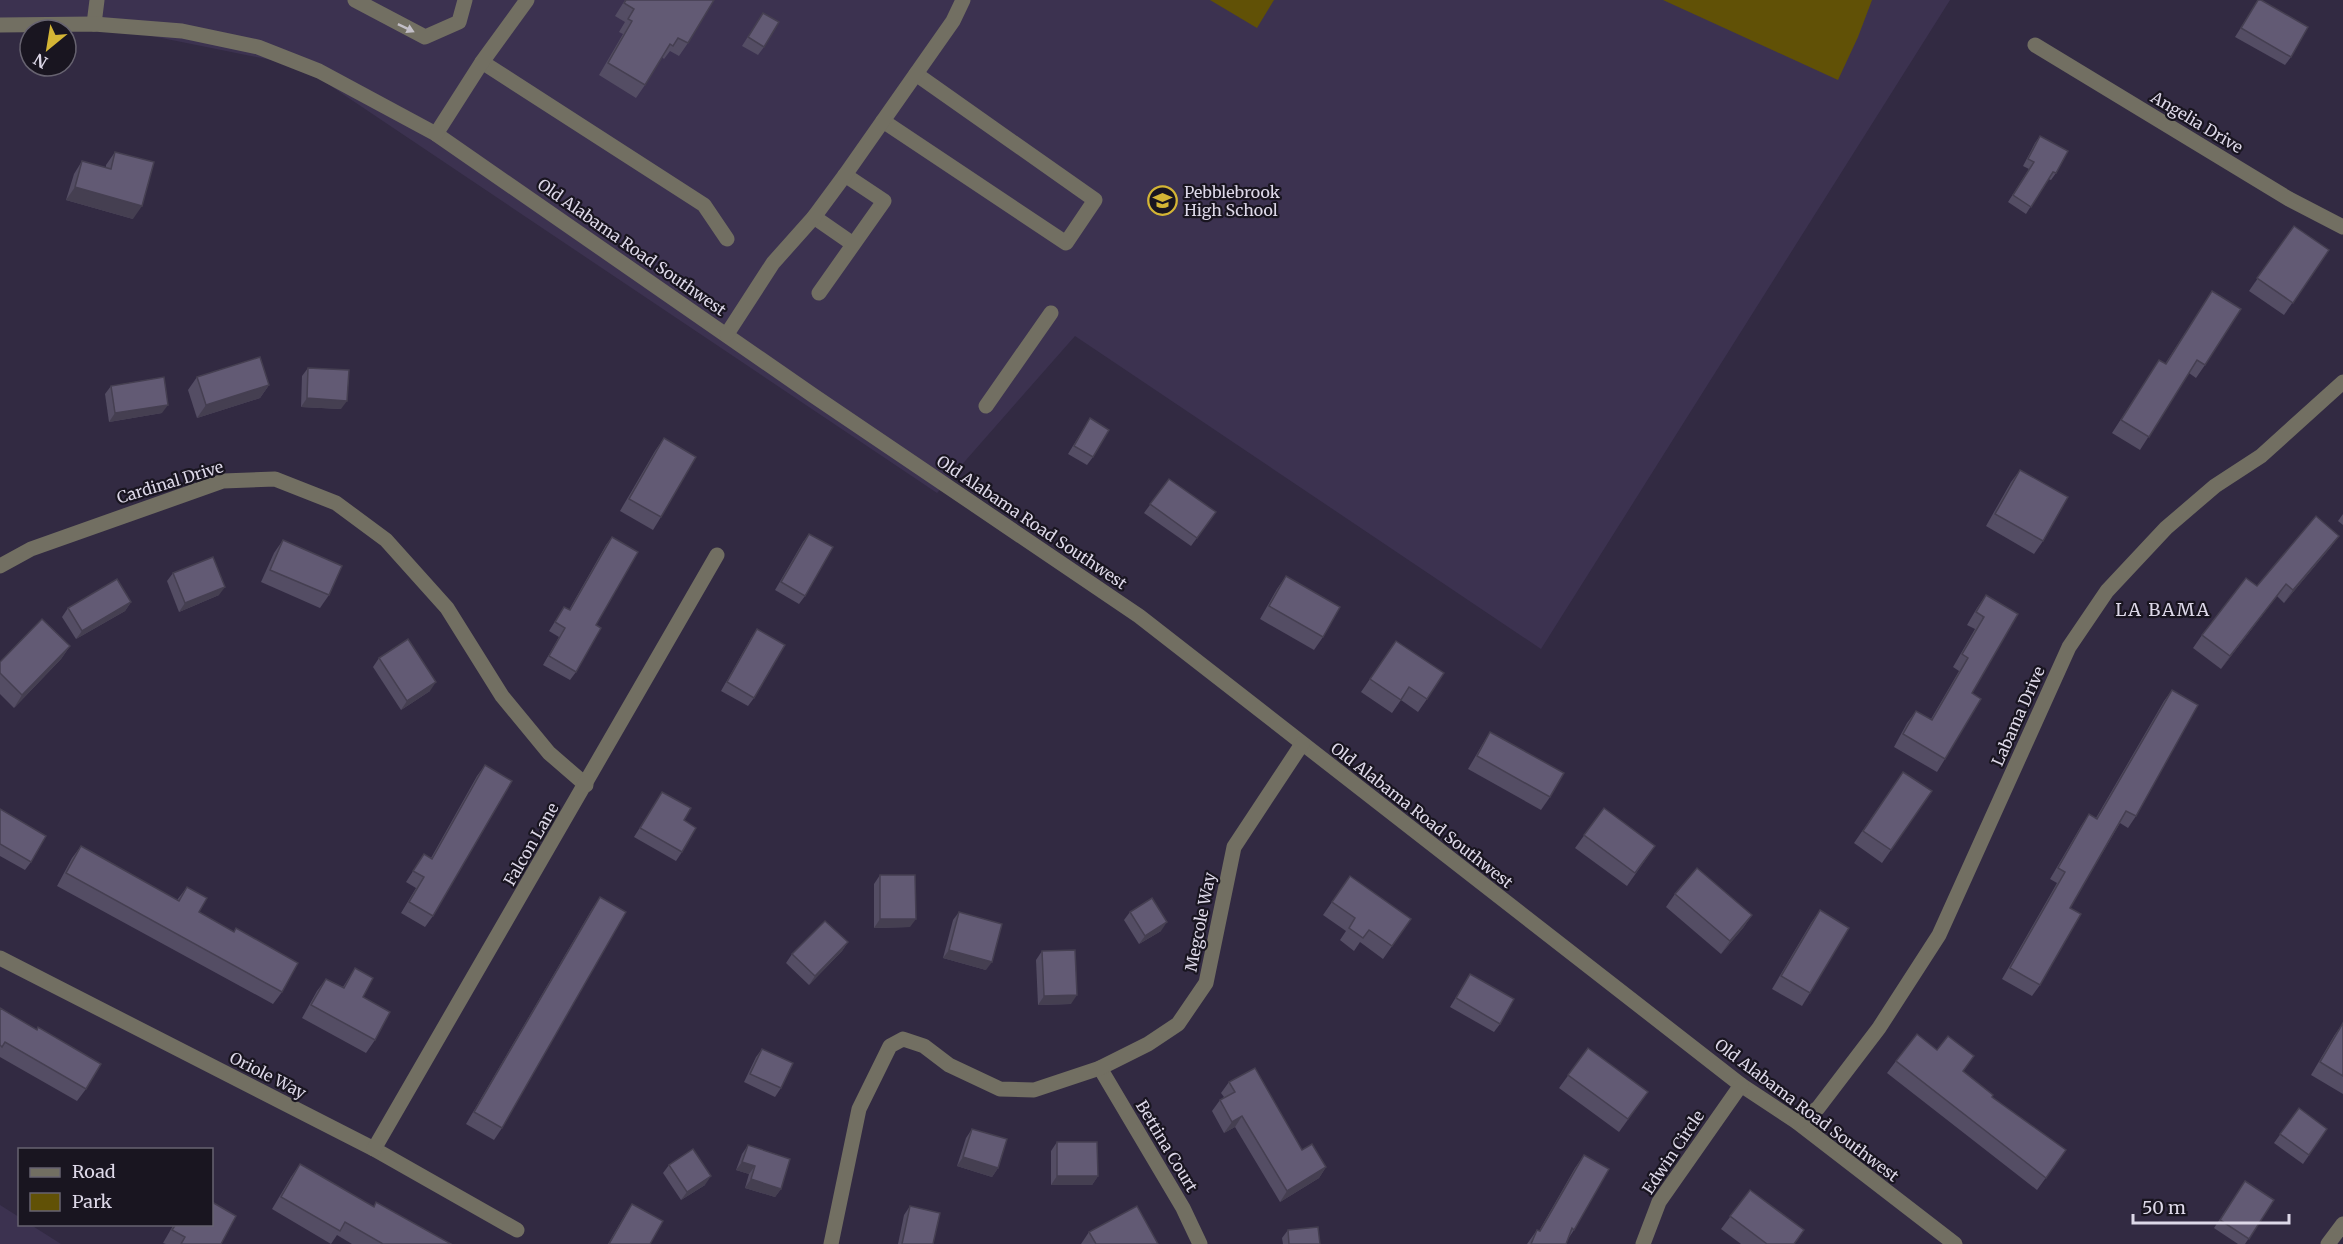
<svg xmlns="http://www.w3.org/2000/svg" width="2343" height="1244" font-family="Merriweather,serif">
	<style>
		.built { fill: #3c3250 }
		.green { fill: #615106 }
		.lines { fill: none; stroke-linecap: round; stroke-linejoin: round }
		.minor { stroke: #726f62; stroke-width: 15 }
		.wall { fill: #544d64 }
		.shaded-wall { fill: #453f51 }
		.building { fill: #625a74; stroke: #453f51; stroke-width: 1.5 }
		.oneway { fill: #c2bec6 }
		.labels { text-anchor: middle; stroke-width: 4.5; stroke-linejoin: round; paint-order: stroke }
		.street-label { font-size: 16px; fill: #ddd8e8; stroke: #191520 }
		.poi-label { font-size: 16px; fill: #ddd8e8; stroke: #191520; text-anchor: start }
		.neighbourhood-label { font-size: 18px; letter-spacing: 1.5px; fill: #ddd8e8; stroke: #191520 }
	</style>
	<rect width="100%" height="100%" fill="#322a42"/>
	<g class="built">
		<polygon points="0,0 1950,0 1541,649 1075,336 937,493 301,66 132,32 0,24"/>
		<polygon points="0,1205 19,1217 20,1224 31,1225 61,1244 0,1244"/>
	</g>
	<g class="green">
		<polygon points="1210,0 1274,0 1257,28"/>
		<polygon points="1663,0 1872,0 1858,37 1838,80"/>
	</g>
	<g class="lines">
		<g class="minor">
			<polyline points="355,0 425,37 459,22 465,0"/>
			<polyline points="94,24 97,0"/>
			<polyline points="0,25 94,24 182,31 258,47 319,71 436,134 814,396 1139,616 1741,1085 1797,1122 1955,1244"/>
			<polyline points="2035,45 2289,199 2343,227"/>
			<polyline points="482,62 704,205 727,239"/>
			<polyline points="883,121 1066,243 1095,200 916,74"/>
			<polyline points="436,134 482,62 527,0"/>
			<polyline points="814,217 853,244"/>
			<polyline points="819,293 884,201 845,175"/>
			<polyline points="727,334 773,263 814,217 845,175 953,21 963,0"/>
			<polyline points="986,406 1051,313"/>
			<polyline points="0,566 31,549 223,481 275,479 336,503 386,540 447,608 502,696 549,753 586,785"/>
			<polyline points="0,958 374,1149 517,1230"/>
			<polyline points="1100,1068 1183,1208 1200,1244"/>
			<polyline points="1797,1122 1818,1108 1879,1028 1939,935 2069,647 2107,591 2166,528 2215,486 2261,456 2343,382"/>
			<polyline points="374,1149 717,555"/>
			<polyline points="831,1244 859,1109 890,1046 903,1039 924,1046 949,1065 1000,1089 1034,1090 1100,1068 1148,1044 1178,1024 1206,983 1234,847 1302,744"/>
			<polyline points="1643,1244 1659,1202 1741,1085"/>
			<polyline points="2328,1244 2343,1224"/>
		</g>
	</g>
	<g class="wall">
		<polygon points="625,0 714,0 688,43 679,56 670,51 664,59 662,57 645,85 636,98 599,75 623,34 619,32 625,22 615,16"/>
		<polygon points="2258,0 2291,57 2285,65 2235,37"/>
		<polygon points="763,13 764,47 758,55 742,46"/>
		<polygon points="2040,136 2056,173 2051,180 2048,179 2026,214 2008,202 2029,169 2023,166 2035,143"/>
		<polygon points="115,152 133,219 66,200 74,174 82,161 106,168 106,165"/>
		<polygon points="2294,226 2329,250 2284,315 2249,291"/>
		<polygon points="2212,291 2205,365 2196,378 2189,373 2140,450 2112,433 2159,360 2165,364"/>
		<polygon points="308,368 341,409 301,407 302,376"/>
		<polygon points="197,377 269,385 260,398 197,418 188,390"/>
		<polygon points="111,386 162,413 109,422 105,394"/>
		<polygon points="1090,418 1093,457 1087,465 1068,454"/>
		<polygon points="664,438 661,517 653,530 620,511 655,451"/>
		<polygon points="2020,470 2043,541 2034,554 1986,526 2011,482"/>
		<polygon points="1169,479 1216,512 1191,546 1144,513"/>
		<polygon points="2343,514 2343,525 2338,521"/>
		<polygon points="809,534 805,596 799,604 775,590 803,542"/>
		<polygon points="2339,536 2330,548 2284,603 2277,596 2221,669 2193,648 2202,635 2257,586"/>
		<polygon points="612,537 596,625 576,672 570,680 543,665 559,637 549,631 564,607 569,610 606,545"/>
		<polygon points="283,540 329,595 320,608 261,582 274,553"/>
		<polygon points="173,573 219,595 179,612 167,581"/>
		<polygon points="1286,576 1323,637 1314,650 1260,619 1277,589"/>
		<polygon points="1986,595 1972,693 1945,759 1937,772 1894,747 1907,723 1916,711 1931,719 1959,671 1953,667 1975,629 1967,625 1977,608"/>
		<polygon points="131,602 125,611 76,639 62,617 68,608"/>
		<polygon points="757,629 754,698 748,706 721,691 751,638"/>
		<polygon points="1396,641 1427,699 1418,712 1401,700 1392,713 1361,692"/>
		<polygon points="70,646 61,659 14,708 0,694 0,662"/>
		<polygon points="379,658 430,691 401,710 373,667"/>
		<polygon points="2172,690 2136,816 2128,828 2120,823 2070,908 2040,985 2032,996 2002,979 2057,883 2050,879 2081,826 2089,814 2096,818 2164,701"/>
		<polygon points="1490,732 1550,797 1541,810 1468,769 1482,745"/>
		<polygon points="485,765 433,916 425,927 401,913 416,888 406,882 424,854 431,858 477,776"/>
		<polygon points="1903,772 1932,791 1882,863 1854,843"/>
		<polygon points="662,792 684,820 682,852 676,861 634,837"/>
		<polygon points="1604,808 1655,846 1627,886 1575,848"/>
		<polygon points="0,809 31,862 25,870 0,856"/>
		<polygon points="81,846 177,900 187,887 199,912 282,992 273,1004 57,886 72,858"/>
		<polygon points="880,875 910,927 874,928 874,884"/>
		<polygon points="1350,876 1411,919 1383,959 1360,942 1354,951 1340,940 1346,931 1323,915"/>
		<polygon points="1675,894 1752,915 1743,928 1721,954 1666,907"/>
		<polygon points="600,897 502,1128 494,1140 466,1124 592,909"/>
		<polygon points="1820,910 1810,993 1802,1006 1772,989 1811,923"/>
		<polygon points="959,912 986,970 943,958 953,920"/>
		<polygon points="1130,912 1161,931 1139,944 1124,920"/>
		<polygon points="848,942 842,951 809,985 786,963 792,954"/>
		<polygon points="1042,951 1071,1004 1038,1005 1036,960"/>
		<polygon points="355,968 375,1040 366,1053 302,1018 317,991 326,979 343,987"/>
		<polygon points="1470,974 1500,1024 1494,1032 1450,1007"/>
		<polygon points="0,1008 36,1030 86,1089 77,1101 0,1057"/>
		<polygon points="2343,1023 2343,1094 2311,1075 2334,1036"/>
		<polygon points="1588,1048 1648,1092 1619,1132 1559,1088"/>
		<polygon points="762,1049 781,1088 775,1097 744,1082 756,1057"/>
		<polygon points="1896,1061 1963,1071 1992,1097 2066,1150 2037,1190 1887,1073"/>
		<polygon points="1229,1082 1302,1150 1326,1167 1319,1178 1280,1202 1235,1127 1224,1133 1212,1111 1220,1100 1224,1097 1221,1093"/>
		<polygon points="2299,1108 2327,1129 2303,1164 2274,1143"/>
		<polygon points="972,1129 998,1168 992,1177 957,1166 966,1138"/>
		<polygon points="1057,1142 1098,1176 1092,1185 1051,1185 1051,1151"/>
		<polygon points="748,1145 781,1189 775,1197 745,1188 749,1174 736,1170 742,1154"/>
		<polygon points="1584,1155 1574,1230 1568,1239 1566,1244 1527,1244 1537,1230 1539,1231 1575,1168"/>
		<polygon points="300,1164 373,1206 451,1244 352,1244 337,1235 331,1244 272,1209 291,1177"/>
		<polygon points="669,1165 705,1185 681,1200 663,1173"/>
		<polygon points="2245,1181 2274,1200 2245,1244 2238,1244 2214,1228"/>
		<polygon points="1750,1190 1794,1244 1741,1244 1721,1229"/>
		<polygon points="632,1204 650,1244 608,1244 626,1213"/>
		<polygon points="910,1206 933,1244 898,1244 904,1215"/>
		<polygon points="174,1224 212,1224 221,1244 166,1244 163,1243"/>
		<polygon points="1288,1230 1320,1244 1283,1244 1282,1238"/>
		<polygon points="1089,1232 1158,1244 1081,1244"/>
	</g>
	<g class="shaded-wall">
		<polygon points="75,187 142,206 133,219 66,200"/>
		<polygon points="269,385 260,398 197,418 206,405"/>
		<polygon points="307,398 347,401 341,409 301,407"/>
		<polygon points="168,405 162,413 109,422 115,413"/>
		<polygon points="2339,536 2330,548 2284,603 2293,590"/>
		<polygon points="2286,584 2277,596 2221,669 2230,656"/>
		<polygon points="225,587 219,595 179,612 185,603"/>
		<polygon points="131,602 125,611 76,639 82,631"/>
		<polygon points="70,646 61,659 14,708 22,695"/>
		<polygon points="436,682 430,691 401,710 407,701"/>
		<polygon points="1752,915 1743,928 1721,954 1730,941"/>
		<polygon points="880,919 916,919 910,927 874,928"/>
		<polygon points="1167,922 1161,931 1139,944 1145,936"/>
		<polygon points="848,942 842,951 809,985 815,976"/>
		<polygon points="949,950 992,962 986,970 943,958"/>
		<polygon points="1077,995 1071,1004 1038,1005 1044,996"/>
		<polygon points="1242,1116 1235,1127 1224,1133 1232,1122"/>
		<polygon points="963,1157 998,1168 992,1177 957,1166"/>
		<polygon points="742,1162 755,1166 749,1174 736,1170"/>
		<polygon points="1326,1167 1319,1178 1280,1202 1287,1191"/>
		<polygon points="711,1176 705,1185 681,1200 687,1192"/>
		<polygon points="1057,1176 1098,1176 1092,1185 1051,1185"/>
		<polygon points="751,1179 781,1189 775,1197 745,1188"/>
	</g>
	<g class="building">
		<polygon points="626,0 714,0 688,43 678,38 673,46 670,44 645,85 608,63 632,21 628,19 634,9 624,3"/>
		<polygon points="2258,0 2261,0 2308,27 2291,57 2241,28"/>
		<polygon points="763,13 779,22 764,47 748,37"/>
		<polygon points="2040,136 2068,151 2056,173 2053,172 2031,207 2013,195 2034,162 2028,159"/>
		<polygon points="115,152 154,162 142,206 75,187 82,161 111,169"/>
		<polygon points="2294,226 2329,250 2293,303 2257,278"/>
		<polygon points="2212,291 2241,309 2205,365 2197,360 2149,437 2121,420 2159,360 2166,364"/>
		<polygon points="260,357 269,385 206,405 197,377"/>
		<polygon points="308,368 349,370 347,401 307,398"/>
		<polygon points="164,377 168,405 115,413 111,386"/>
		<polygon points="1090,418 1109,430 1093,457 1074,446"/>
		<polygon points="664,438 696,457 661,517 629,499"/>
		<polygon points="2020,470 2068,497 2043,541 1995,514"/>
		<polygon points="1169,479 1216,512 1197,538 1150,504"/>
		<polygon points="2316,516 2339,536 2293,590 2286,584 2230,656 2202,635 2246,578 2257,586"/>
		<polygon points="809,534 833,547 805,596 781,582"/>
		<polygon points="612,537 638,552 596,625 601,628 576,672 549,656 565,628 555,622 564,607 570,610"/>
		<polygon points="283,540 342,566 329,595 270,570"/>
		<polygon points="213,557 225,587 185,603 173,573"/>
		<polygon points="1286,576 1340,607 1323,637 1269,606"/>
		<polygon points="117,579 131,602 82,631 68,608"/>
		<polygon points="1986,595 2018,614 1972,693 1981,699 1945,759 1903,734 1916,711 1932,720 1968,658 1962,654 1984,617 1976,612"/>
		<polygon points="42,619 70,646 22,695 0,673 0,662"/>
		<polygon points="757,629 785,645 754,698 727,682"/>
		<polygon points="408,639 436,682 407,701 379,658"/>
		<polygon points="1396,641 1444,673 1427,699 1409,687 1401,700 1370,679"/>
		<polygon points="2172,690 2198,705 2136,816 2126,811 2070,908 2081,914 2040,985 2010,968 2065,872 2058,868 2089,814 2097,819"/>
		<polygon points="1490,732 1564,773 1550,797 1477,756"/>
		<polygon points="485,765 512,781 433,916 409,902 424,877 413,871 424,854 432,859"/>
		<polygon points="1903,772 1932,791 1891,850 1863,831"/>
		<polygon points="662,792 691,808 684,820 696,828 682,852 640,828"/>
		<polygon points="1604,808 1655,846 1635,873 1584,835"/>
		<polygon points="0,809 46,836 31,862 0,844"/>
		<polygon points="81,846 179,901 187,887 207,898 199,912 234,932 236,928 298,963 282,992 66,873"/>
		<polygon points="1697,868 1752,915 1730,941 1675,894"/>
		<polygon points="880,875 915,875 916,919 880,919"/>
		<polygon points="1350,876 1411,919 1392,946 1369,930 1363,938 1349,928 1355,918 1332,902"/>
		<polygon points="600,897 626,912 502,1128 474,1112"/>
		<polygon points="1152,898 1167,922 1145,936 1130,912"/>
		<polygon points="1820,910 1849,928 1810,993 1781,976"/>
		<polygon points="959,912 1002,924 992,962 949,950"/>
		<polygon points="825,921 848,942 815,976 792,954"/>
		<polygon points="1075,950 1077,995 1044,996 1042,951"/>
		<polygon points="355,968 373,978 363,997 390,1012 375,1040 311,1005 326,979 344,988"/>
		<polygon points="1470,974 1514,999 1500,1024 1456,998"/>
		<polygon points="0,1008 37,1030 38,1027 101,1064 86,1089 5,1042 2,1047 0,1045"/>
		<polygon points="2343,1023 2343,1076 2320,1062"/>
		<polygon points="1917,1034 1937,1050 1948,1036 1974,1056 1963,1071 1993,1095 1992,1097 2066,1150 2046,1178 1896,1061"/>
		<polygon points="1588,1048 1648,1092 1628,1119 1568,1075"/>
		<polygon points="762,1049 793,1063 781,1088 750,1074"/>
		<polygon points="1255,1068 1302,1150 1312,1144 1326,1167 1287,1191 1242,1116 1232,1122 1220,1100 1235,1092 1229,1082"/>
		<polygon points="2299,1108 2327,1129 2309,1155 2280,1134"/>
		<polygon points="972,1129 1007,1139 998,1168 963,1157"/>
		<polygon points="1057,1142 1097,1142 1098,1176 1057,1176"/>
		<polygon points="748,1145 790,1159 781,1189 751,1179 755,1166 742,1162"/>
		<polygon points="693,1149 711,1176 687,1192 669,1165"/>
		<polygon points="1584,1155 1609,1169 1574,1230 1572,1228 1566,1244 1531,1244 1537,1230 1540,1231"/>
		<polygon points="300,1164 374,1207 376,1202 451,1244 383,1244 345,1222 340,1231 281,1197"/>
		<polygon points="2245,1181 2274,1200 2249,1239 2220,1220"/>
		<polygon points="1750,1190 1804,1230 1794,1244 1767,1244 1730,1216"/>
		<polygon points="212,1202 236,1216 221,1244 181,1244 185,1237 172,1230 176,1224 212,1224"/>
		<polygon points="632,1204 663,1221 650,1244 609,1244"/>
		<polygon points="910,1206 940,1213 933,1244 902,1244"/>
		<polygon points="1137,1206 1158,1244 1096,1244 1089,1232"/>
		<polygon points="1318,1227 1320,1244 1289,1244 1288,1230"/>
	</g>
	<defs><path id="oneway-solid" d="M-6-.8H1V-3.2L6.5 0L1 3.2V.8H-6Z" transform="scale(1.5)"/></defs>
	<use class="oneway" href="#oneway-solid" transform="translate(406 28) rotate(26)"/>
	<defs>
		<symbol id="school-ring" viewBox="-11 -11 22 22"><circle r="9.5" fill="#191520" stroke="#d4b535" stroke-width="1.5"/><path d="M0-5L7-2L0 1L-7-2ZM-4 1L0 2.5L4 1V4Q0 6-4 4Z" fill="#d4b535"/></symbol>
	</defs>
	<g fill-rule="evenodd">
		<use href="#school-ring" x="1146" y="184" width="33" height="33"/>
	</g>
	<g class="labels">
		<g class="street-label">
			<text transform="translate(2197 122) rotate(31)" y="6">Angelia Drive</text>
			<text transform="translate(632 247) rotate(35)" y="6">Old Alabama Road Southwest</text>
			<text transform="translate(170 482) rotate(-17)" y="6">Cardinal Drive</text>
			<text transform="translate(1032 522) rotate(34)" y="6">Old Alabama Road Southwest</text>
			<text transform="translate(2018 716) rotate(-66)" y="6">Labama Drive</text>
			<text transform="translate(1422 815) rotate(38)" y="6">Old Alabama Road Southwest</text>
			<text transform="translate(531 844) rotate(-60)" y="6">Falcon Lane</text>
			<text transform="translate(1200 922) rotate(-79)" y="6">Megcole Way</text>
			<text transform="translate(268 1075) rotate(27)" y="6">Oriole Way</text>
			<text transform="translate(1807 1110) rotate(37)" y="6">Old Alabama Road Southwest</text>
			<text transform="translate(1167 1146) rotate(59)" y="6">Bettina Court</text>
			<text transform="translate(1673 1152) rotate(-56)" y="6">Edwin Circle</text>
		</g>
		<g class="poi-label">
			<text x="1184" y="198">Pebblebrook<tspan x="1184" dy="18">High School</tspan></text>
		</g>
		<g class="neighbourhood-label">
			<text x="2163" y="616">LA BAMA</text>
		</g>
	</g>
	<rect x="18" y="1148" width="195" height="78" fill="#191520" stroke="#676370" stroke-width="1.5"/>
	<rect x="30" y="1168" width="30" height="9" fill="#726f62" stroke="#676370" stroke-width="1.5"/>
	<text x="72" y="1178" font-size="18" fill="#ddd8e8">Road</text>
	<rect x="30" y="1193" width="30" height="18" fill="#615106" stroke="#676370" stroke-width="1.5"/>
	<text x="72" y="1208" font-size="18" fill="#ddd8e8">Park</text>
	<g transform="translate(48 48) rotate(210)"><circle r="28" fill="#191520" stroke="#676370" stroke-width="1.5"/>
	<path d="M0-4.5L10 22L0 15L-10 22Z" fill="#d4b535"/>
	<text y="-9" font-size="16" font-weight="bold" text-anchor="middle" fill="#ddd8e8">N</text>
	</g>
	<path d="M2133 1214v9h156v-9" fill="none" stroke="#ddd8e8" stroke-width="3"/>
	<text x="2142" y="1214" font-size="18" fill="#ddd8e8" stroke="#191520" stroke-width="4.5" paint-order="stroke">50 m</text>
</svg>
